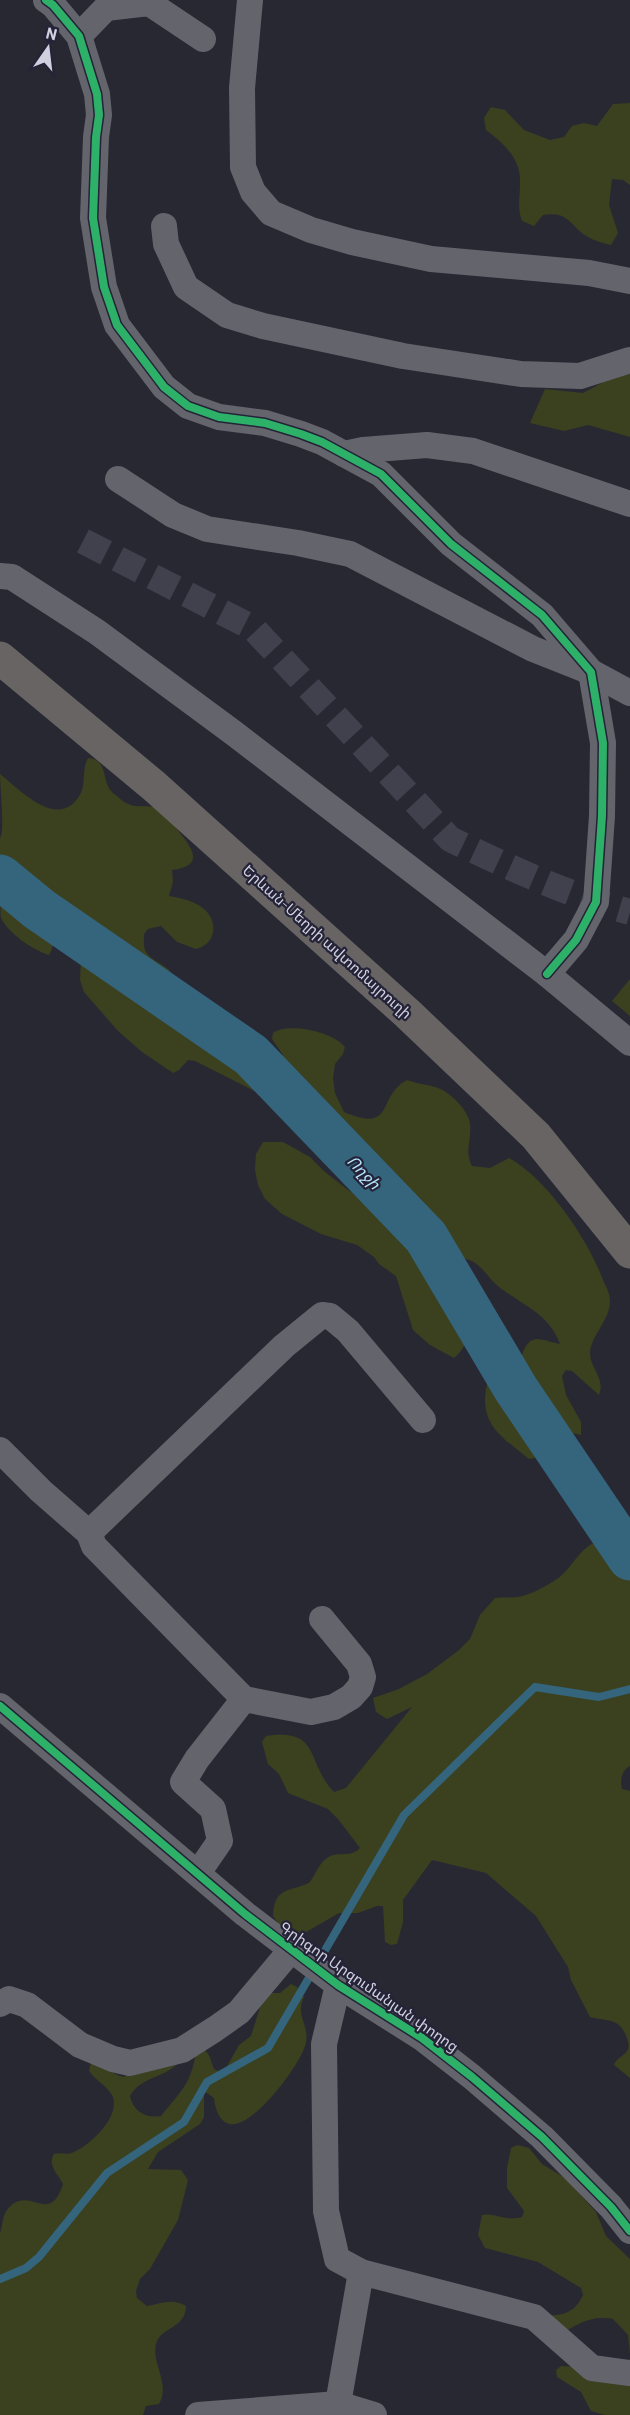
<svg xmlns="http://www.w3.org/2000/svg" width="630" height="2415" font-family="Barlow,'Noto Sans Armenian',sans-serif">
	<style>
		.green { fill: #3b401f }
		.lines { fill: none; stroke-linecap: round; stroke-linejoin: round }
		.stream { stroke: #34657d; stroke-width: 8 }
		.river { stroke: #34657d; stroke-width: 45 }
		.minor-tunnel { stroke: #41414d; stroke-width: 26; stroke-dasharray: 26 13; stroke-linecap: butt }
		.minor { stroke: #64646d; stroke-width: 26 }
		.highway { stroke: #676463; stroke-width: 33 }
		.cycleway-casing { stroke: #242338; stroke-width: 11 }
		.cycleway { stroke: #2db169; stroke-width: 8 }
		.labels { text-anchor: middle; stroke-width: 4.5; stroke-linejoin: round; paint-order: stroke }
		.street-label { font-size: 15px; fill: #d0d0df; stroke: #242338 }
		.water-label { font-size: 16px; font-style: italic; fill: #b4e5fc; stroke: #242338 }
	</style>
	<rect width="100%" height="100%" fill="#282833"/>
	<g class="green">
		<path d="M630 103V185L623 180 612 179 609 205 618 233 611 245C603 243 595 241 588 237 568 225 570 211 543 215L534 226 522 221C517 207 520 198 520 183 521 158 504 144 486 130L484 118 491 107 505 110 524 130 550 140 564 137 572 126 584 123 597 126 613 104Z"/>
		<polygon points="630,368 630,437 588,425 564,431 530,423 545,389 583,393"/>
		<path d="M88 758C109 759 101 782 112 792 117 796 125 804 131 805 140 808 150 804 159 809 166 813 172 823 177 829 191 847 207 865 172 870L173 882 169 896C180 898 191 900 200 906 218 917 219 943 196 949L177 942 161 926 148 929 144 934C144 940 143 947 146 952 151 960 161 963 168 969 193 994 209 1028 237 1049 249 1058 265 1064 280 1061L283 1055 272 1039 273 1033C289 1022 333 1032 345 1047L343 1054 335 1064 333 1078 335 1093 344 1112C396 1134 376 1096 407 1080 417 1084 426 1084 435 1087 448 1090 469 1110 470 1124 472 1140 464 1151 472 1166L490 1168 509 1158C546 1178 586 1237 601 1275 604 1284 610 1291 610 1301 610 1320 592 1334 590 1352 589 1368 606 1378 599 1395L572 1371 566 1370 562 1376 566 1395 581 1422V1435L540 1426 534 1430C532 1440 538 1448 535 1458L529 1459C502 1437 478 1424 487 1384 496 1381 506 1380 513 1373 523 1364 521 1340 537 1339 544 1339 553 1343 560 1344 550 1315 523 1305 500 1288 486 1277 481 1260 461 1258 432 1294 492 1326 454 1358L430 1345 413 1330 396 1276 379 1264 374 1257 357 1245 321 1234 282 1214 265 1199 258 1185 255 1170 256 1154 263 1142H283L310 1157 325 1172 369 1206 383 1223 418 1244 432 1247 446 1245 451 1241 422 1227 355 1163 288 1117 282 1105 195 1061 188 1060 179 1070 173 1073 142 1052 118 1031 84 992 80 980 81 959 76 938 44 893 18 874 10 872 6 877C10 903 34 917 49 935 53 943 54 947 49 955 33 950 9 934 1 918 0 910 0 851 0 838 5 831 0 787 0 774 19 789 56 829 78 798 87 786 81 770 88 758Z"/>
		<polygon points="630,979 630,1016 612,1001"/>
		<path d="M603 1540 609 1544 630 1580V1766C621 1771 620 1780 622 1789L630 1791V2078L614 2065C617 2057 623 2057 627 2051 630 2047 628 2041 626 2036 620 2018 606 2021 590 2017L571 1980 568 1967 536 1916 486 1873 432 1860 403 1900V1922L397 1944 391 1945 385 1942 383 1906H377L358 1913H339L301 1935 281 1928 273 1916C274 1887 289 1892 309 1883 315 1876 319 1863 327 1858 338 1850 350 1859 360 1848L338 1819 328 1809 288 1793 279 1774 268 1764 262 1742 266 1736C322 1728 305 1762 334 1792L346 1788 412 1707 387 1719 376 1712 373 1698 399 1689 427 1674 459 1650 470 1639 480 1615 495 1598C503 1597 511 1598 518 1597 531 1595 546 1586 557 1579 574 1567 580 1544 603 1540Z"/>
		<path d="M291 1984 297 1987 304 1997C295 2016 309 2023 306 2042 303 2062 253 2129 230 2124 219 2122 215 2108 214 2098L204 2091V2117L200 2124 158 2152 148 2169 181 2170 188 2180 178 2220 150 2269 140 2279 136 2291 137 2298 147 2306C161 2303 173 2298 186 2306 185 2330 161 2326 156 2344 151 2363 171 2384 159 2404L146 2406 143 2415H0V2233C3 2225 2 2216 7 2210 29 2182 49 2228 63 2184 58 2174 47 2165 54 2154 60 2152 66 2155 72 2153 90 2146 122 2116 112 2095 107 2086 95 2080 89 2071L92 2058C105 2063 111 2075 124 2077L130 2073 179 2062C166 2078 141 2076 130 2096 133 2111 146 2119 161 2116 181 2091 191 2084 196 2052L201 2048C211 2053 210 2060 214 2069L220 2072 226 2068 239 2045 251 2036 261 2004 267 1993H280Z"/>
		<path d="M517 2145 529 2148 542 2164 565 2178 596 2212 606 2236 630 2259V2354L628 2335 613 2319C590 2315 578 2324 558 2336L543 2315C562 2316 574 2314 583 2295L581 2288 538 2262 485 2248 478 2235 482 2215C495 2212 505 2222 522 2217L524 2211 507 2188V2168L511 2148Z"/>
		<polygon points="630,2359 630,2415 605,2415 591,2411 581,2392 557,2377 556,2370 561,2366 618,2369"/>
	</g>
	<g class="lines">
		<polyline class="stream" points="0,2279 26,2268 39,2257 107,2173 184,2122 207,2082 268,2048 404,1815 535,1687 599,1697 630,1689"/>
		<polyline class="river" points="0,877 39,909 251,1055 426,1237 516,1389 630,1558"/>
		<path class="minor-tunnel" d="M83 541 253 628 450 839C508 867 568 895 630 912"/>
		<g class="minor">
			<polyline points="46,0 53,5 79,36 97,94 99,115 96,137 93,218 104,287 117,325 164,387 188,406 219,417 265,423 301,434 322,442 381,474 451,544 542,615 591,672 603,743 602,816 596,902 576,940 547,974"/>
			<polyline points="250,0 242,88 243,167 253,192 271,213 311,230 352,242 431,259 589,273 630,281"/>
			<polyline points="79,36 106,8 149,3 203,39"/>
			<polyline points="164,226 166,244 186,287 227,315 263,326 403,356 521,374 580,376 630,360"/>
			<polyline points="344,454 363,450 427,445 473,451 630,504"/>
			<polyline points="118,479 173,515 207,529 298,543 350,554 533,649 591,672 630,693"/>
			<polyline points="0,576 12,577 97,632 235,734 547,974 630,1043"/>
			<polyline points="0,1450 41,1491 89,1533 94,1546 244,1699 311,1712 334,1707 351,1697 360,1687 363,1677 359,1664 322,1619"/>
			<polyline points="89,1533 284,1346 322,1315 330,1316 348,1331 423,1420"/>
			<polyline points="0,1706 245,1914 338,1985 422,2038 472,2077 542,2137 611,2207 630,2231"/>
			<polyline points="198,1873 220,1841 213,1809 183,1782 197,1759 244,1699"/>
			<polyline points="338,1985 324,2044 326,2211 337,2259 361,2272"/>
			<polyline points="0,2004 9,1999 27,2005 80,2045 113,2059 130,2063 182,2050 215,2029 239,2012 291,1950"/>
			<polyline points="338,2404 361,2272 534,2317 592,2368 630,2373"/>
			<polyline points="198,2415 338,2404 374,2415"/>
		</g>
		<polyline class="highway" points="0,658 154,786 408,1014 536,1136 630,1252"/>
		<defs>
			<g id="cycleway">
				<polyline points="46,0 53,5 79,36 97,94 99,115 96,137 93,218 104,287 117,325 164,387 188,406 219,417 265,423 301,434 322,442 381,474 451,544 542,615 591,672 603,743 602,816 596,902 576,940 547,974"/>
				<polyline points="0,1706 245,1914 338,1985 422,2038 472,2077 542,2137 611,2207 630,2231"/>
			</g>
		</defs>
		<use href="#cycleway" class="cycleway-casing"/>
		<use href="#cycleway" class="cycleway"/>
	</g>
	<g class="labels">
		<g class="street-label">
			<text transform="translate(327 942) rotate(42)" y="5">Երևան-Մեղրի ավտոմայրուղի</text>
			<text transform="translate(369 1987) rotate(35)" y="5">Գրիգոր Արզումանյան փողոց</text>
		</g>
		<g class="water-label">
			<text transform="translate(364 1172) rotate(46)" y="6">Ողջի</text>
		</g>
	</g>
	<g transform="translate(48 48) rotate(14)" stroke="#242338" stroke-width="4.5" paint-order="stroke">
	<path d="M0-4.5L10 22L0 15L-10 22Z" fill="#d0d0df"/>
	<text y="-9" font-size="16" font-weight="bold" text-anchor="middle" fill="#d0d0df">N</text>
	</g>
</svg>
